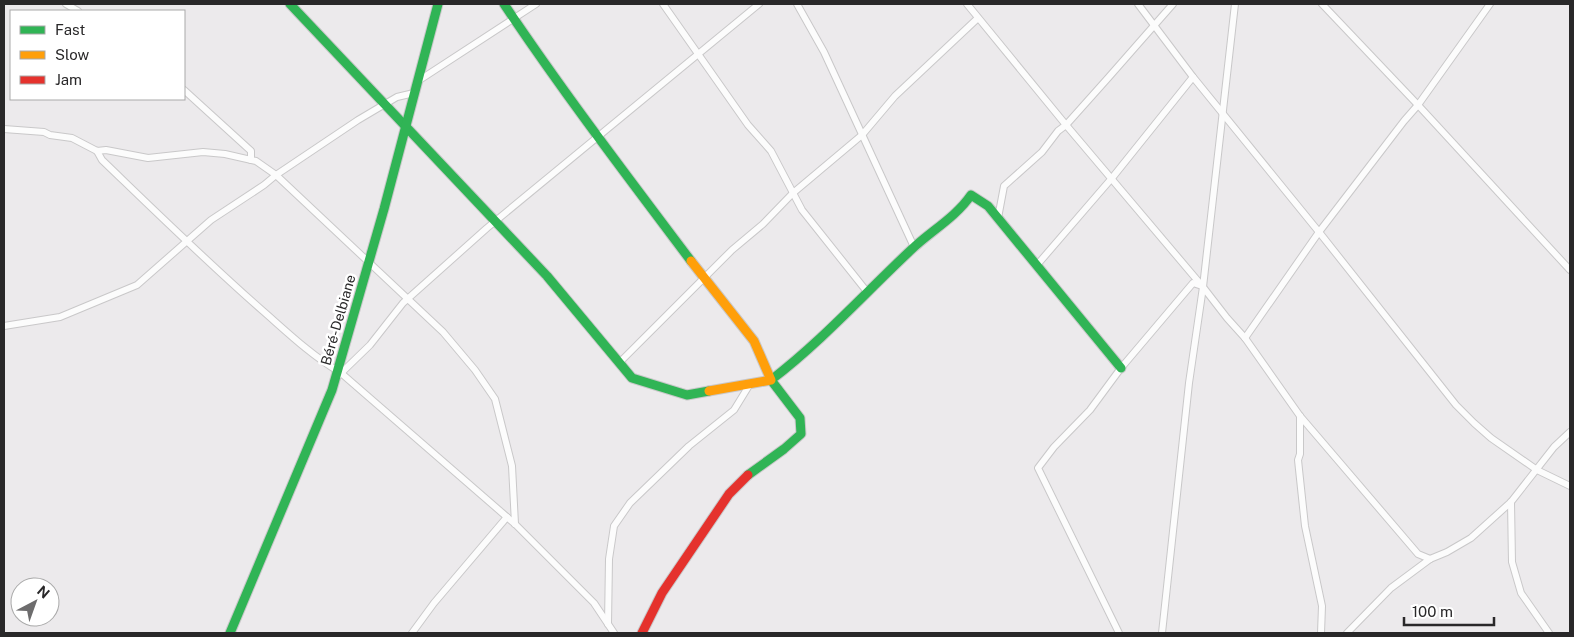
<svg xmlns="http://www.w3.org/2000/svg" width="1574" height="637" font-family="'Public Sans',sans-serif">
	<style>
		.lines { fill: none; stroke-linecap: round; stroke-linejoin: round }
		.street-casing { stroke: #c9c8c9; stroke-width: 8 }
		.fast-casing { stroke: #c9c8c9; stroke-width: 11 }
		.slow-casing { stroke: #c9c8c9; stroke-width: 11 }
		.jam-casing { stroke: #c9c8c9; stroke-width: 11 }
		.street { stroke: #fcfcfc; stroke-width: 6 }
		.fast { stroke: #30b455; stroke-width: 9 }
		.slow { stroke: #ff9f0a; stroke-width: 9 }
		.jam { stroke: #e5322d; stroke-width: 9 }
		.labels { text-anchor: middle; stroke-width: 5; stroke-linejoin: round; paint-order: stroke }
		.street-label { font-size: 14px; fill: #292829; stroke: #fff }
	</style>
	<rect width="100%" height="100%" fill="#eceaec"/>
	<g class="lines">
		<defs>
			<g id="street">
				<polyline points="66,4 78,11"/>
				<polyline points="663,4 748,125 771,151 802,210 868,293"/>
				<polyline points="797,4 824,52 914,247"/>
				<polyline points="967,4 1066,125 1203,287 1227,318 1245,338 1300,416 1418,554 1430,559"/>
				<polyline points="1138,4 1193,77 1319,232 1456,405 1474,423 1491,438 1537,470 1570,486"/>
				<polyline points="1322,4 1418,105 1570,270"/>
				<polyline points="418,81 536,4"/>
				<polyline points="184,90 251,151 251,160"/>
				<polyline points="4,129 44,132 50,135 72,138 97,151 106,150 148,158 203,152 225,154 256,161 276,175 443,332 475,370 495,399 512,466 515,524"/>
				<path d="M97 151 102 160C155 211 208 263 263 311 287 332 311 355 338 371"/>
				<polyline points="998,218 1004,186 1042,152 1058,131 1066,125 1108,78 1173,4"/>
				<polyline points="1037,265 1112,178 1193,77"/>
				<polyline points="4,326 60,317 137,285 211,220 264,185 276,175 358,120 385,104 397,97 414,93"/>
				<polyline points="1245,338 1319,232 1404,121 1418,105 1490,4"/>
				<polyline points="619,363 732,250 763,224 793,193 862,135 895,96 978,18"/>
				<polyline points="341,373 515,524 594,603 614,633"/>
				<polyline points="336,378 370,345 403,303 487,228 759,4"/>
				<polyline points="1300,416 1300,454 1298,460 1305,526 1322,606 1321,633"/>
				<polyline points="1511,502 1512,562 1521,593 1549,633"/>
				<polyline points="608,624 609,559 614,526 630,503 689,446 734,410 750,384"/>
				<polyline points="412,633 434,603 507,517"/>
				<polyline points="1119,633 1038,468 1054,447 1090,410 1121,368 1193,283 1202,286"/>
				<polyline points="1162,633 1189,383 1203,287 1235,4"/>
				<polyline points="1347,633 1391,588 1430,559 1447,552 1471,538 1511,502 1554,447 1570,432"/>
			</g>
			<g id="fast">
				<polyline points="290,4 547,276 632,378 687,395 709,391"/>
				<path d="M504 4C563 92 627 176 691 261"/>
				<path d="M748 475 784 449 801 434 800 418 771 380C822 341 865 293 912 249 931 231 956 217 971 195L988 206 1121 368"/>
				<polyline points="230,633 332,390 384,209 438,4"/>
			</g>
			<polyline id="slow" points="691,261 754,341 771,380 709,391"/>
			<polyline id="jam" points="642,633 662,593 729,494 748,475"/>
		</defs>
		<use href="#street" class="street-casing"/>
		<use href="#fast" class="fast-casing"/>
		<use href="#slow" class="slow-casing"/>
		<use href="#jam" class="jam-casing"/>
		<use href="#street" class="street"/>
		<use href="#fast" class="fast"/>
		<use href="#slow" class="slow"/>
		<use href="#jam" class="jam"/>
	</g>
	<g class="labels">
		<g class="street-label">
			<text transform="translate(338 320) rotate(-74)" y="5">Béré-Delbiane</text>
		</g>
	</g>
	<rect width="1574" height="637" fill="none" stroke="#292829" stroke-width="10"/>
	<rect x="10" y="10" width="175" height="90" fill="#ffffff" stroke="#a9a9a9"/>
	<rect x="20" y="26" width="25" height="8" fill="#30b455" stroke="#a9a9a9"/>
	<text x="55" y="35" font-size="15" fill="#292829">Fast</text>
	<rect x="20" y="51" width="25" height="8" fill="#ff9f0a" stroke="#a9a9a9"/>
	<text x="55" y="60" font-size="15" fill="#292829">Slow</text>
	<rect x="20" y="76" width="25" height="8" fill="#e5322d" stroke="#a9a9a9"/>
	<text x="55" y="85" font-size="15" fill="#292829">Jam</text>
	<g transform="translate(35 602) rotate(41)"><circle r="24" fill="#ffffff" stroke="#a9a9a9"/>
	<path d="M0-4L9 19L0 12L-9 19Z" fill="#6d6c6d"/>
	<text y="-8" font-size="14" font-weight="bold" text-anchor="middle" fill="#292829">N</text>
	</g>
	<path d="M1404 617v8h90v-8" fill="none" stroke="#292829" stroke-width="2.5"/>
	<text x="1412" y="617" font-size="15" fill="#292829" stroke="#ffffff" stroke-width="4" paint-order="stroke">100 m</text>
</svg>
